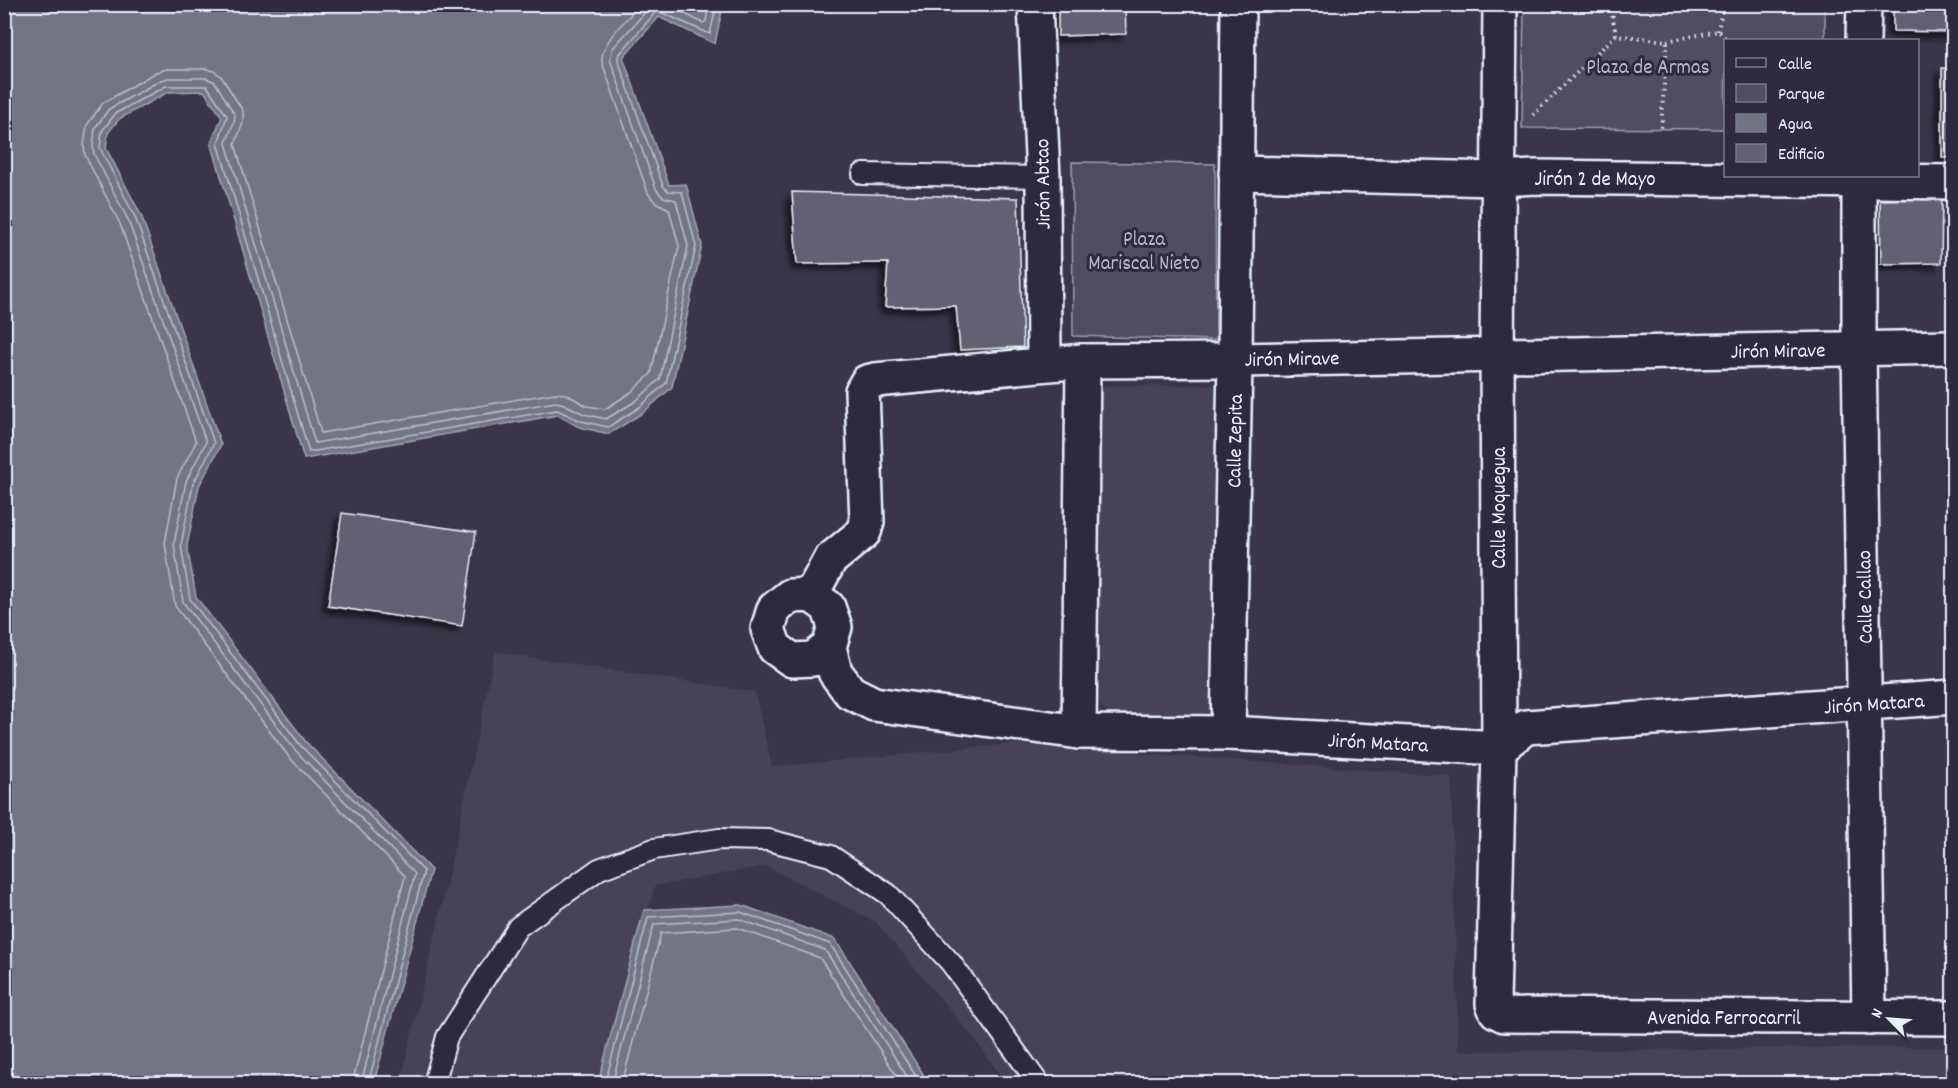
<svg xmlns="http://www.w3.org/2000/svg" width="1958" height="1088" font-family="Dekko,sans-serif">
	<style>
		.built { fill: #464354 }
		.green { fill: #504e5f; stroke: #9ca0ac; stroke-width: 1.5 }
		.water { fill: #737482; stroke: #a2a6b1; stroke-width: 1.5 }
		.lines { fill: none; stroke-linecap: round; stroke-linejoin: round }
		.shore { stroke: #b9bfc9; stroke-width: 1.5 }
		.building { fill: #636171; stroke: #e8f1f8; stroke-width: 1.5; filter: url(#shadow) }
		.service-casing { stroke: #e8f1f8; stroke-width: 24 }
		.minor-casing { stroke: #e8f1f8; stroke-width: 38 }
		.tertiary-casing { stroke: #e8f1f8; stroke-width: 38 }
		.path { stroke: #e8f1f8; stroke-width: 4; stroke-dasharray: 1.5 4.5; stroke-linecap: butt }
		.service { stroke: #2f2a3d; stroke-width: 20 }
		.minor { stroke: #2f2a3d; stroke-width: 33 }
		.tertiary { stroke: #2f2a3d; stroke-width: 33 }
		.labels { text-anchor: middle; stroke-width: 6; stroke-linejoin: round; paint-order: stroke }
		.park-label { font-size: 21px; fill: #b3b8c2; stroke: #2f2a3d }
		.street-label { font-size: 21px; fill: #e8f1f8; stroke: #2f2a3d }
	</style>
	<defs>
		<filter id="shadow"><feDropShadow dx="-5.5" dy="5.5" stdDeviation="3" flood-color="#0009"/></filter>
	</defs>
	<rect width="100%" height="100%" fill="#3a3648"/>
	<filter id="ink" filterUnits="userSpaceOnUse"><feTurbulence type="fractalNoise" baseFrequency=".0167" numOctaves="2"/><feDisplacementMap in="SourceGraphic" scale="12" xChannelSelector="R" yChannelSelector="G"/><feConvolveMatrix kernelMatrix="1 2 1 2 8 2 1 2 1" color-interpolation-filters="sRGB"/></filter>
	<g filter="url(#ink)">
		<g class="built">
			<polygon points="1215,385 1215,702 1203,717 1112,715 1100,705 1098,386"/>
			<polygon points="495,652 755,692 772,767 1010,744 1451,776 1458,1051 1954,1047 1953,1084 1006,1083 973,1037 876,922 766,866 655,886 602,1083 400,1084 445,892"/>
		</g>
		<g class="green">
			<polygon points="1524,5 1825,5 1825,40 1726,40 1725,129 1522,128"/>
			<polygon points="1072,162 1215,164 1216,340 1073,336"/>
		</g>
		<g class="water">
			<polygon points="5,4 723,5 715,44 659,17 623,57 669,185 686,184 702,245 672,387 644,412 609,434 579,427 558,415 304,459 211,142 222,117 204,91 168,92 119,119 108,133 106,148 141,215 221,445 199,486 187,546 196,597 306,742 431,870 374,1083 5,1083"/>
			<polygon points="741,905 835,939 929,1083 598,1083 644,910"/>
		</g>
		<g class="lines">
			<g class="shore">
				<polyline points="665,4 703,23 706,21 709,4"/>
				<path d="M352 1084 405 876 289 757 175 606 165 543 177 478 196 442 120 224 85 155 84 146 87 125 103 103 156 72 167 69H207L214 71 221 76 243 111V123L235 144 321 433 555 393 566 394 587 406 605 409 630 393 651 374 679 246 669 209 655 202 648 193 602 62C600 42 627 20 640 4"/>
				<polyline points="361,1084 415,874 296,751 183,602 174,544 186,481 206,442 128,220 94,154 93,147 95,128 109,109 161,80 168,78 206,78 215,82 235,115 234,122 226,143 315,443 556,402 564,404 584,414 606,419 636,401 660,379 688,246 676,200 663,197 656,189 610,59 613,48 649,8 655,4"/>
				<polyline points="368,1084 424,871 301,746 190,599 181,545 193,484 214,443 135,217 100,148 102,131 116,113 166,86 207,86 227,116 218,143 309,452 557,410 581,421 608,427 640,407 666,383 696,246 682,192 668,191 663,186 618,60 618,56 654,14 658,11 710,34 717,4"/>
				<polyline points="605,1084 648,917 740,912 830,944 921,1084"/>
				<polyline points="612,1084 654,924 739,919 825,950 912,1084"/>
				<polyline points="622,1084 661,933 737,928 820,958 902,1084"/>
			</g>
		</g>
		<g class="building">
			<polygon points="1058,4 1125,4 1126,34 1058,36"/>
			<polygon points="1893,4 1954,4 1954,32 1893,31"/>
			<polygon points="1942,68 1954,69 1954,157 1942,158"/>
			<polygon points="792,192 1018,198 1023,347 960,350 956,306 885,307 888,263 797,264"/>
			<polygon points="1942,198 1941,263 1881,264 1880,200"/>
			<polygon points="342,513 476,532 462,626 328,606"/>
		</g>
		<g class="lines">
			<defs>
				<g id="service">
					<polyline points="863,174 1043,177"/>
					<polyline points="434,1084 447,1037 518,927 599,869 654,849 719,839 768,840 831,856 888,894 951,963 1039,1084"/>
				</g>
				<g id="minor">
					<polyline points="1035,4 1043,177 1044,364"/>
					<polyline points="1863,40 1864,4"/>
					<polyline points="1236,173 1498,179 1535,177 1954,182"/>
					<polyline points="1859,176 1859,348 1869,1018"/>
					<polyline points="811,595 830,560 864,532 867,522 862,391 867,382 875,380 1083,361 1235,360 1954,347"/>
					<polyline points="829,647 813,659 792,660 775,648 768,629 774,609 790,596 811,595 828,607 835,627 829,647 835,672 850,692 874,704 1079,732 1228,733 1499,748 1526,727 1954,697"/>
					<polyline points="1079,732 1083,361"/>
					<polyline points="1228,733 1235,360 1238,4"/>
				</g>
				<polyline id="tertiary" points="1500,4 1497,354 1499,748 1493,1004 1496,1011 1504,1015 1954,1018"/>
			</defs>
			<use href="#service" class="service-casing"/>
			<use href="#minor" class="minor-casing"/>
			<use href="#tertiary" class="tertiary-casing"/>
			<g class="path">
				<polyline points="1610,4 1616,35 1667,41 1661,129"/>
				<polyline points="1718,31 1723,4"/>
				<polyline points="1667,41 1718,31 1728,40"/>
				<polyline points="1533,115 1616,35"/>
			</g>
			<use href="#service" class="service"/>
			<use href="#minor" class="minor"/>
			<use href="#tertiary" class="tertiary"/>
		</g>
	</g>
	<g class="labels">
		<g class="park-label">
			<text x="1648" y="73">Plaza de Armas</text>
			<text x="1144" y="245">Plaza<tspan x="1144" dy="24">Mariscal Nieto</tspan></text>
		</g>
		<g class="street-label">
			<text x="1595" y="185">Jirón 2 de Mayo</text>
			<text transform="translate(1042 184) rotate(-91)" y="7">Jirón Abtao</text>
			<text transform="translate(1778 350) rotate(-1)" y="7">Jirón Mirave</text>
			<text transform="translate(1292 358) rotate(-1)" y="7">Jirón Mirave</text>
			<text transform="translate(1234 441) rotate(-89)" y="7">Calle Zepita</text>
			<text transform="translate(1498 508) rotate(-90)" y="7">Calle Moquegua</text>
			<text transform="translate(1864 597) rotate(-91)" y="7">Calle Callao</text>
			<text transform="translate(1874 703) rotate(-4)" y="7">Jirón Matara</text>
			<text transform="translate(1378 742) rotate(3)" y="7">Jirón Matara</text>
			<text x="1724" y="1024">Avenida Ferrocarril</text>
		</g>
	</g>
	<rect width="1958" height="1088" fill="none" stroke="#2f2a3d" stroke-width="24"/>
	<rect x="12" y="12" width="1934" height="1064" fill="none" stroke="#e8f1f8" stroke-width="2" filter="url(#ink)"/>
	<rect x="1724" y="39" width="195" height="138" fill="#2f2a3d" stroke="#797a88" stroke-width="1.5"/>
	<rect x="1736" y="58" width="30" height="9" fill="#2f2a3d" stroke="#797a88" stroke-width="1.5"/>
	<text x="1778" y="69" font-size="18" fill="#e8f1f8">Calle</text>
	<rect x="1736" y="84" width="30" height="18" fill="#504e5f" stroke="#797a88" stroke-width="1.5"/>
	<text x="1778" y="99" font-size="18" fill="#e8f1f8">Parque</text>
	<rect x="1736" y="114" width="30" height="18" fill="#737482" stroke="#797a88" stroke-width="1.5"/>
	<text x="1778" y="129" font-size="18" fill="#e8f1f8">Agua</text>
	<rect x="1736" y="144" width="30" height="18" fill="#636171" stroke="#797a88" stroke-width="1.5"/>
	<text x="1778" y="159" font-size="18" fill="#e8f1f8">Edificio</text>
	<g transform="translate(1889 1019) rotate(295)" stroke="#2f2a3d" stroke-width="4.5" paint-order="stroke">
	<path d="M0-4.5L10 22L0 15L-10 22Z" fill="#e8f1f8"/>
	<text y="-9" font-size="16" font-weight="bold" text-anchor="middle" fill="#e8f1f8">N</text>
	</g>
</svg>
